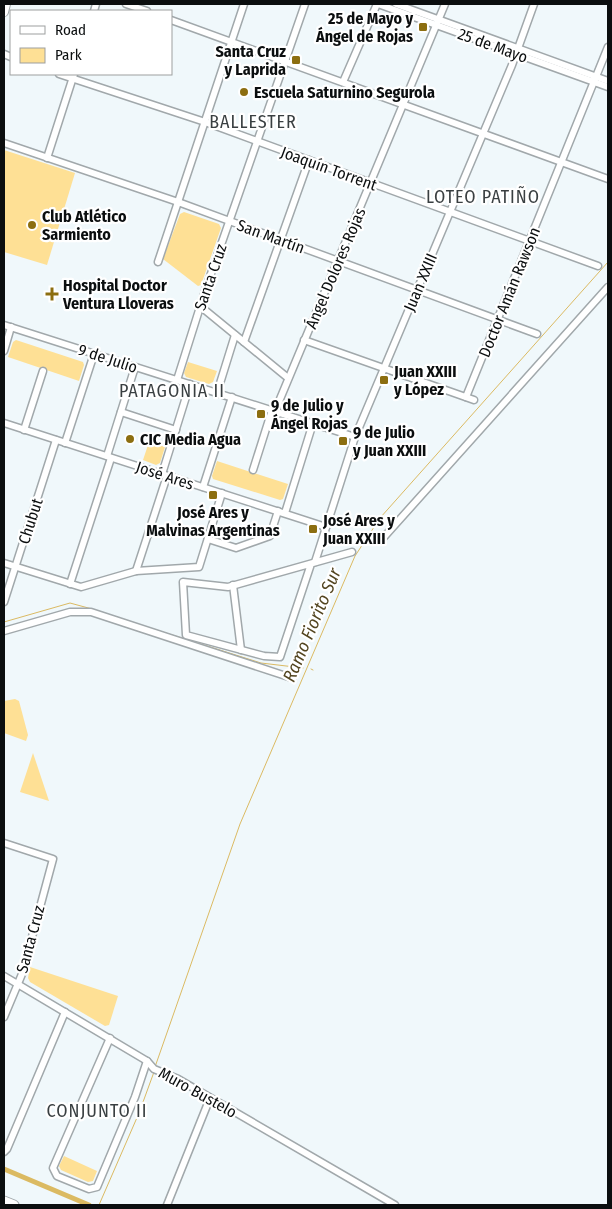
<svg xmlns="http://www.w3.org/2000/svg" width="612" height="1209" font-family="'Fira Sans Condensed',sans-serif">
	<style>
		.green { fill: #fee095 }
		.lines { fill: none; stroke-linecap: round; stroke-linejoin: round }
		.stream { stroke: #dbba62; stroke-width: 1 }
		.canal { stroke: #dbba62; stroke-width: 5 }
		.minor-casing { stroke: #a1a8ab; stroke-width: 9 }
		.major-casing { stroke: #a1a8ab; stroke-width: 10 }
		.highway-casing { stroke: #a1a8ab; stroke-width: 11 }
		.minor { stroke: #fff; stroke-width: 6 }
		.major { stroke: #fff; stroke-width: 8 }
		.highway { stroke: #fff; stroke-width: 9 }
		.poi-dot { fill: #8c6e10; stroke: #fff; stroke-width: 2 }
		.labels { text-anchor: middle; stroke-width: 4.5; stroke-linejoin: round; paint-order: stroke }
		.poi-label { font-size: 16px; font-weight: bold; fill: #0b0e0f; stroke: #fff; text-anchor: start }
		.street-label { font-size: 16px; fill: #0b0e0f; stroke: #fff }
		.neighbourhood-label { font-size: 18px; letter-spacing: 1px; fill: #393f41; stroke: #fff }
		.water-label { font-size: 18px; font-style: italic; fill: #534520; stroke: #fff }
	</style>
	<rect width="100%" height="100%" fill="#f0f8fb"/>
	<g class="green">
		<polygon points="4,150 75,173 47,265 4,252"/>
		<polygon points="184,212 219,224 221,228 201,285 198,286 163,259 180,214"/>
		<polygon points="16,340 83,362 84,365 79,381 8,357 13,342"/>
		<polygon points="188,362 217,371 213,382 209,384 186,377 184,373"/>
		<polygon points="149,442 165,447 160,463 156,465 143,460"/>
		<polygon points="217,461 288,484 283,499 280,500 213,479 212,476"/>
		<polygon points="15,699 19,701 28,735 26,741 4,733 4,701"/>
		<polygon points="33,753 49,801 20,792"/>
		<polygon points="30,967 118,996 109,1025 105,1026 30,982 28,978"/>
		<polygon points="64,1156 97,1171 93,1181 88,1182 61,1170 59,1166"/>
	</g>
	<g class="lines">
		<g class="stream">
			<polyline points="4,622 70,603 92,609"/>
			<polyline points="131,622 261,663 303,668"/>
			<polyline points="311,669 313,670"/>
			<polyline points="155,1067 240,824 355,556 380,518 608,262"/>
			<polyline points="99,1205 139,1113 154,1072"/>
		</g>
		<polyline class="canal" points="4,1169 89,1205"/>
		<defs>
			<g id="minor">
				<polyline points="126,4 147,11"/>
				<polyline points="378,4 608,87"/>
				<polyline points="396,4 608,81"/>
				<polyline points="94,11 96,4"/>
				<polyline points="171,20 608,179"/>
				<polyline points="4,54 11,57"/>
				<polyline points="59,74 205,122 598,266"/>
				<polyline points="343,82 377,4"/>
				<polyline points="4,143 178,202 537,334"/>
				<polyline points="47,158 74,74"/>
				<polyline points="158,262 244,4"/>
				<polyline points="200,306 288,378"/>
				<polyline points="4,325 355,437"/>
				<polyline points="304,340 474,400"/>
				<polyline points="244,342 309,160"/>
				<polyline points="4,351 11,327"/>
				<polyline points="177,380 206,288 305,4"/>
				<polyline points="217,393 235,335"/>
				<polyline points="466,397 608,47"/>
				<polyline points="275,411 445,4"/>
				<polyline points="121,412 176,430"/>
				<polyline points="4,423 326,527"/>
				<polyline points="24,430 43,371"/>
				<polyline points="65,443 94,354"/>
				<polyline points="107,456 135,367"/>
				<polyline points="253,470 272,410"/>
				<polyline points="162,474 190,384"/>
				<polyline points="203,487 232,397"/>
				<polyline points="285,513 313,423"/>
				<polyline points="384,537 608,287"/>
				<polyline points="208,539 236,548 270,536 278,511"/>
				<polyline points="315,562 355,437 512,65 534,4"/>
				<polyline points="4,563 81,587 136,571 199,567 222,493"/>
				<polyline points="311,564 280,657 264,656 186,635 183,582 228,587 352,552"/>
				<polyline points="136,571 167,476"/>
				<polyline points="70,584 111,458"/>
				<polyline points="233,585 241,650"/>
				<polyline points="4,602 56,440"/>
				<polyline points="4,631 70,612 91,612 292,678"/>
				<polyline points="4,843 53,859 22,974 4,1017"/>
				<polyline points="4,976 147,1061 154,1069 178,1079 395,1205"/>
				<polyline points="110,1038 53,1168 57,1176 89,1189 97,1187 135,1097 147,1061"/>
				<polyline points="4,1152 7,1149 65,1012"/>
				<polyline points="167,1205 210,1098"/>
			</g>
			<polyline id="major" points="4,12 6,4"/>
			<polyline id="highway" points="4,1201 14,1205"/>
		</defs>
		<use href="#minor" class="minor-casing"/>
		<use href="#major" class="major-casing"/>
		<use href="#highway" class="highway-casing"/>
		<use href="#minor" class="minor"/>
		<use href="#major" class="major"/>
		<use href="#highway" class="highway"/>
	</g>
	<g class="poi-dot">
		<rect x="418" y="22" width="10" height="10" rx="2.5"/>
		<rect x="291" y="55" width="10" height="10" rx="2.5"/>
		<circle cx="244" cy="92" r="5"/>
		<circle cx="32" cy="225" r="5"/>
		<path d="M49.5 286.5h5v5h5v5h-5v5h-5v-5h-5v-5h5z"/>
		<rect x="379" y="375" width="10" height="10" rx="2.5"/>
		<rect x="256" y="409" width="10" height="10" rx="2.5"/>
		<circle cx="130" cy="439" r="5"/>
		<rect x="338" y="436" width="10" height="10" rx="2.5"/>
		<rect x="208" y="490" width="10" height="10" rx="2.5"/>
		<rect x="308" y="524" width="10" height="10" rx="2.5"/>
	</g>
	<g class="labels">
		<g class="poi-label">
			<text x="413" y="24" text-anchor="end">25 de Mayo y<tspan x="413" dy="18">Ángel de Rojas</tspan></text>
			<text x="286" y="57" text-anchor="end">Santa Cruz<tspan x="286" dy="18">y Laprida</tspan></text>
			<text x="254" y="98">Escuela Saturnino Segurola</text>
			<text x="42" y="222">Club Atlético<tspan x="42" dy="18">Sarmiento</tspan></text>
			<text x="63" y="291">Hospital Doctor<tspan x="63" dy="18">Ventura Lloveras</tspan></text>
			<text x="394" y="377">Juan XXIII<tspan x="394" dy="18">y López</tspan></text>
			<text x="271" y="411">9 de Julio y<tspan x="271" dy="18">Ángel Rojas</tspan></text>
			<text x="353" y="438">9 de Julio<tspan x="353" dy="18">y Juan XXIII</tspan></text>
			<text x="140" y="445">CIC Media Agua</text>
			<text x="213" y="518" text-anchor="middle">José Ares y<tspan x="213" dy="18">Malvinas Argentinas</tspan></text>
			<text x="323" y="526">José Ares y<tspan x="323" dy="18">Juan XXIII</tspan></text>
		</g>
		<g class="street-label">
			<text transform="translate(493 45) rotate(20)" y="6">25 de Mayo</text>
			<text transform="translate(329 168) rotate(20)" y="6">Joaquín Torrent</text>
			<text transform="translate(271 236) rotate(20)" y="6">San Martín</text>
			<text transform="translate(335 268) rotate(-67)" y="6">Ángel Dolores Rojas</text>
			<text transform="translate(210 277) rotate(-71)" y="6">Santa Cruz</text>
			<text transform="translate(420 282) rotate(-67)" y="6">Juan XXIII</text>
			<text transform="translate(509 292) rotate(-68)" y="6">Doctor Amán Rawson</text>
			<text transform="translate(108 358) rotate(18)" y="6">9 de Julio</text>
			<text transform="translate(165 475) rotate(18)" y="6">José Ares</text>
			<text transform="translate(30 521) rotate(-72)" y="6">Chubut</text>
			<text transform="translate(30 939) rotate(-75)" y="6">Santa Cruz</text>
			<text transform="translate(198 1092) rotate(29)" y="6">Muro Bustelo</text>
		</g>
		<g class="neighbourhood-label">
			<text x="253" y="128">BALLESTER</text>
			<text x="483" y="203">LOTEO PATIÑO</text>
			<text x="172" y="397">PATAGONIA II</text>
			<text x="97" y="1117">CONJUNTO II</text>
		</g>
		<g class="water-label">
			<text transform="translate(312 625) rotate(-67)" y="6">Ramo Fiorito Sur</text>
		</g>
	</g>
	<rect width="612" height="1209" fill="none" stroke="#0b0e0f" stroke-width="10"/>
	<rect x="10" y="10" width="162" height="65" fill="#ffffff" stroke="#9d9f9f"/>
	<rect x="20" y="26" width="25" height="8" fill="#ffffff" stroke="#9d9f9f"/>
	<text x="55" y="35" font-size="15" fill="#0b0e0f">Road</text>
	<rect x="20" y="48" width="25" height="15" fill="#fee095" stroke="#9d9f9f"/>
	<text x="55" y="60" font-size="15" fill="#0b0e0f">Park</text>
</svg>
